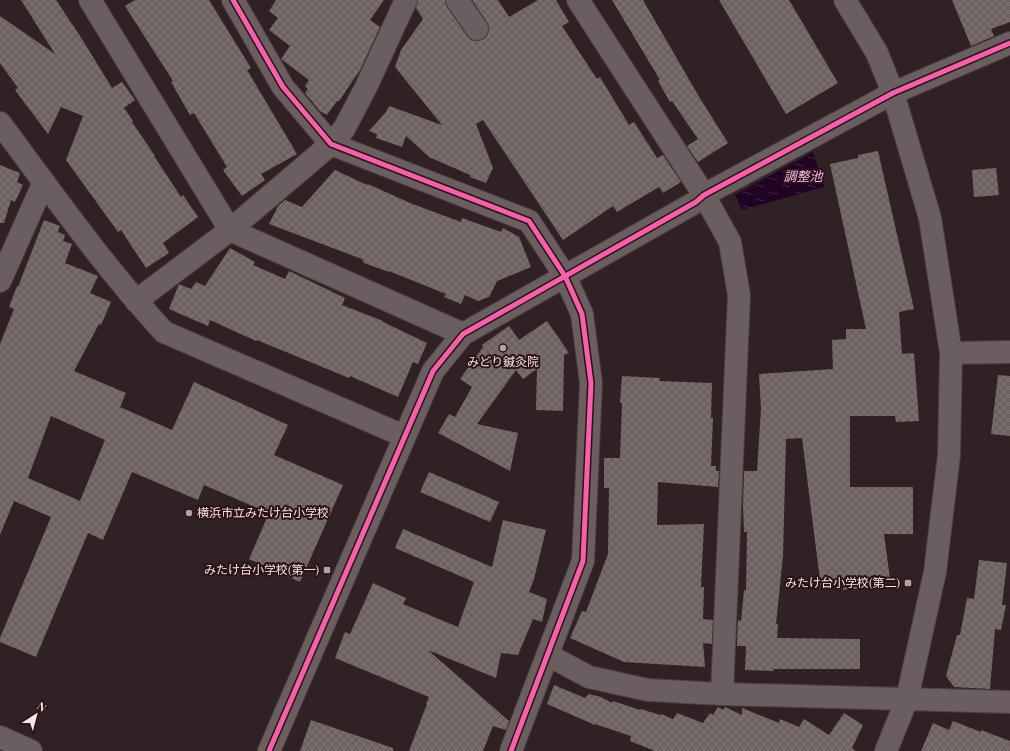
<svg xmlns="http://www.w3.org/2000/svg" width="1010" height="751" font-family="'Playfair Display','Noto Sans JP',serif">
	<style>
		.water { fill: url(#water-ripples) }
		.building { fill: url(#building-cross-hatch); fill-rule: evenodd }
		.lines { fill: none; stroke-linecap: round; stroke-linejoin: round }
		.minor-casing { stroke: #4c3f41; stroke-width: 24 }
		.minor { stroke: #6a5e60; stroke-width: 22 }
		.cycleway-casing { stroke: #2c1216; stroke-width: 8 }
		.cycleway { stroke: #f560ab; stroke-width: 5 }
		.poi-dot { fill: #b2a1a3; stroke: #2c1216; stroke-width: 1.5 }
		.labels { text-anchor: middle; stroke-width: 4; stroke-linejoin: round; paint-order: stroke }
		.poi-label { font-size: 12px; fill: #f8e5e7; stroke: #2c1216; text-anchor: end }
		.water-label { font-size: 13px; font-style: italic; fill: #eebbf4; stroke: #2c1216 }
	</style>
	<defs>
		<pattern id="water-ripples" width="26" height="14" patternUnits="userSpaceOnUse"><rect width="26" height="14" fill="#210423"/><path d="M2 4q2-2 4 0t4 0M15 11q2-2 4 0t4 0" fill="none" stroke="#422843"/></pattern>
		<pattern id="building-cross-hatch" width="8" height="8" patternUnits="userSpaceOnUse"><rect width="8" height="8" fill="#786c6b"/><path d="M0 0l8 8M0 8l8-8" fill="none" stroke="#615858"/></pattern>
	</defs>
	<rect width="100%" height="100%" fill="#302224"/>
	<polygon class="water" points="813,152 824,187 742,210 735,195"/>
	<g class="building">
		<polygon points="21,0 56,0 82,39 112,88 122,82 135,100 124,108 133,121 132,122 155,156 154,156 181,197 183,195 198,217 163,243 169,253 146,268 121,230 118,232 66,160 83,116 61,107 48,134 15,90 18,88 0,63 0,16 55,54"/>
		<polygon points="135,0 209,0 251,68 247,70 297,154 261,174 265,180 242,196 223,170 227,167 194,113 190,115 171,82 173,81 125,6"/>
		<polygon points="276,0 384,0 370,20 380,27 360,70 339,101 337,101 327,115 320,111 305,93 308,89 305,86 309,80 281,59 290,46 269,30 278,18 269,11"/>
		<polygon points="418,0 445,0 447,7 467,36 471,40 478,41 484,39 488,34 489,28 487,22 472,0 498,0 509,17 538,0 556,0 569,22 562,26 597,79 600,77 629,125 634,122 657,158 663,155 681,182 663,193 659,187 617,212 613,206 563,240 483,120 476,124 493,168 486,183 470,177 470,175 429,157 406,136 402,147 376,138 377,134 369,131 386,112 389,106 442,125 395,67 401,50 423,19 416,8"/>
		<polygon points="612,0 643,0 698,95 728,143 698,162 687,146 698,139 672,101 670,102 658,81 660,80"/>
		<polygon points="719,0 789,0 838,83 786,114"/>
		<polygon points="952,0 1010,0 1010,22 991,29 994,36 971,46"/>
		<polygon points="878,151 914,309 899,312 902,354 914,353 919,421 896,422 895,416 850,416 850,487 913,487 913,534 884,534 890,579 883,580 881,586 843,590 843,586 821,588 802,438 786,439 783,556 776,624 778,624 777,638 860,639 860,669 774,669 773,671 745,670 746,646 737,646 738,620 741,621 744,590 746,591 747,532 744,532 743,506 744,471 757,471 761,409 759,374 833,369 832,340 846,339 846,329 866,329 830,164 858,158 858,155"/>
		<polygon points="0,165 20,173 17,182 23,185 15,202 11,200 4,223 0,223"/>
		<polygon points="996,168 999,195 974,197 972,170"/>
		<polygon points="335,170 367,185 368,184 410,203 461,222 462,218 501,232 503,228 519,237 531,267 497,281 489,297 478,301 465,295 461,304 444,297 446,294 389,271 389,272 364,263 362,259 269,224 278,206 285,200 302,207"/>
		<path d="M44 220 60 226 58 232 65 235 63 241 72 244 65 263 98 276 90 293 111 302 101 325 99 324 74 371 126 393 120 407 172 430 194 382 288 425 274 455 343 485 300 582 249 559 269 513 204 485 198 500 132 472 103 540 88 533 36 657 0 642V638L51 517 14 501 0 535V344L14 309 9 307 17 286 18 287ZM51 416 105 440 80 501 28 478Z"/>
		<polygon points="230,248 255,262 253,265 285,279 289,271 345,298 342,305 383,321 383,322 427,343 418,364 413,362 398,397 350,376 349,378 257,340 256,341 210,320 208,326 169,309 179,284 191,289 196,282 205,286"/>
		<polygon points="547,321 569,353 564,355 563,411 536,410 537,369 523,379 516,370 477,424 518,433 510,471 438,433 449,414 455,417 472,387 460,379 483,347 482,345 509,326 519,340"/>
		<polygon points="998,375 1010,376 1010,436 991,434"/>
		<polygon points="622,376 660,378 659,381 712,383 711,418 713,418 711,466 716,466 716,471 719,471 718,487 658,482 657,525 704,524 701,587 704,587 703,619 713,620 712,644 703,643 705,667 624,662 570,638 582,611 586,612 608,554 609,488 604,488 604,458 620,458 622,403 620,403"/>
		<polygon points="429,472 499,502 490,522 420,492"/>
		<polygon points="503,520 546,530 534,579 529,592 547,599 542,622 533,619 518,655 501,653 496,678 428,650 509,721 506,730 493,726 483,751 409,751 427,704 426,704 429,697 335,658 345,632 350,634 373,583 406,598 403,604 458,627 474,582 395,548 403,529 492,567"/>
		<polygon points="979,560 1007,563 1002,605 1006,605 1001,630 995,629 990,689 954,687 946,676 957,635 960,635 967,598 974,599"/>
		<polygon points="554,685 585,698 589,694 601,697 612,703 613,701 640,710 641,709 660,715 661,714 673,719 677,713 703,723 710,713 713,715 718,707 723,710 725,707 742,715 742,708 779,723 780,719 799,727 804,719 829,735 844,713 863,725 852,748 856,751 655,751 630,741 631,736 595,724 595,725 547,704"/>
		<polygon points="311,720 393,748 393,751 300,751"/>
		<polygon points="953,721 981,732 981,730 1010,741 1010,751 921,751 933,723 949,730"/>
	</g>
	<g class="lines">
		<defs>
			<g id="minor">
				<polyline points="90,0 230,230 463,334"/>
				<polyline points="233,0 283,87 331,144 529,221 565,276 582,314 591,383 583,561 511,751"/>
				<polyline points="457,0 477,29"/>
				<polyline points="578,0 704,195 730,242 739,295 722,694"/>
				<polyline points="845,0 877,53 893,93 930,218 951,353 949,455 935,572 907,699 886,751"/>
				<path d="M0 123C53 194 104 267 164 332L404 436"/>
				<polyline points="0,281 44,182"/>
				<polyline points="136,301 230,230 331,144 344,129 366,87 406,0"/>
				<polyline points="951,353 1010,352"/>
				<polyline points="548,655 589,677 648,690 722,694 1010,702"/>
				<polyline points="0,737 31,751"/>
				<polyline points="269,751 433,371 463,334 696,202 704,195 893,93 1010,43"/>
			</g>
		</defs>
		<use href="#minor" class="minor-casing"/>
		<use href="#minor" class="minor"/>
		<defs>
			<g id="cycleway">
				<polyline points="233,0 283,87 331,144 529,221 565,276 582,314 591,383 583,561 511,751"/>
				<polyline points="269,751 433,371 463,334 696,202 704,195 893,93 1010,43"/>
			</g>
		</defs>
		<use href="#cycleway" class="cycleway-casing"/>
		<use href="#cycleway" class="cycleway"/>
	</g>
	<g class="poi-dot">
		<circle cx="503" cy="348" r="4"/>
		<circle cx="189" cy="513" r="4"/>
		<rect x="323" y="566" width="8" height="8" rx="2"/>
		<rect x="904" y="579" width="8" height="8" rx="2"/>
	</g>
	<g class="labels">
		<g class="poi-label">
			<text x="503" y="366" text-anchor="middle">みどり鍼灸院</text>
			<text x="197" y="517" text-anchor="start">横浜市立みたけ台小学校</text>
			<text x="319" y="574">みたけ台小学校(第一)</text>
			<text x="900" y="587">みたけ台小学校(第二)</text>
		</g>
		<g class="water-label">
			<text x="803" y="181">調整池</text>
		</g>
	</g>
	<g transform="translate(36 715) rotate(36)" stroke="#2c1216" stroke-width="3" paint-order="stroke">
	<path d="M0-3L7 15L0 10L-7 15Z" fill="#f8e5e7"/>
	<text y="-6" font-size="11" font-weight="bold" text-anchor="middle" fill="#f8e5e7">N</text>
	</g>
</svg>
